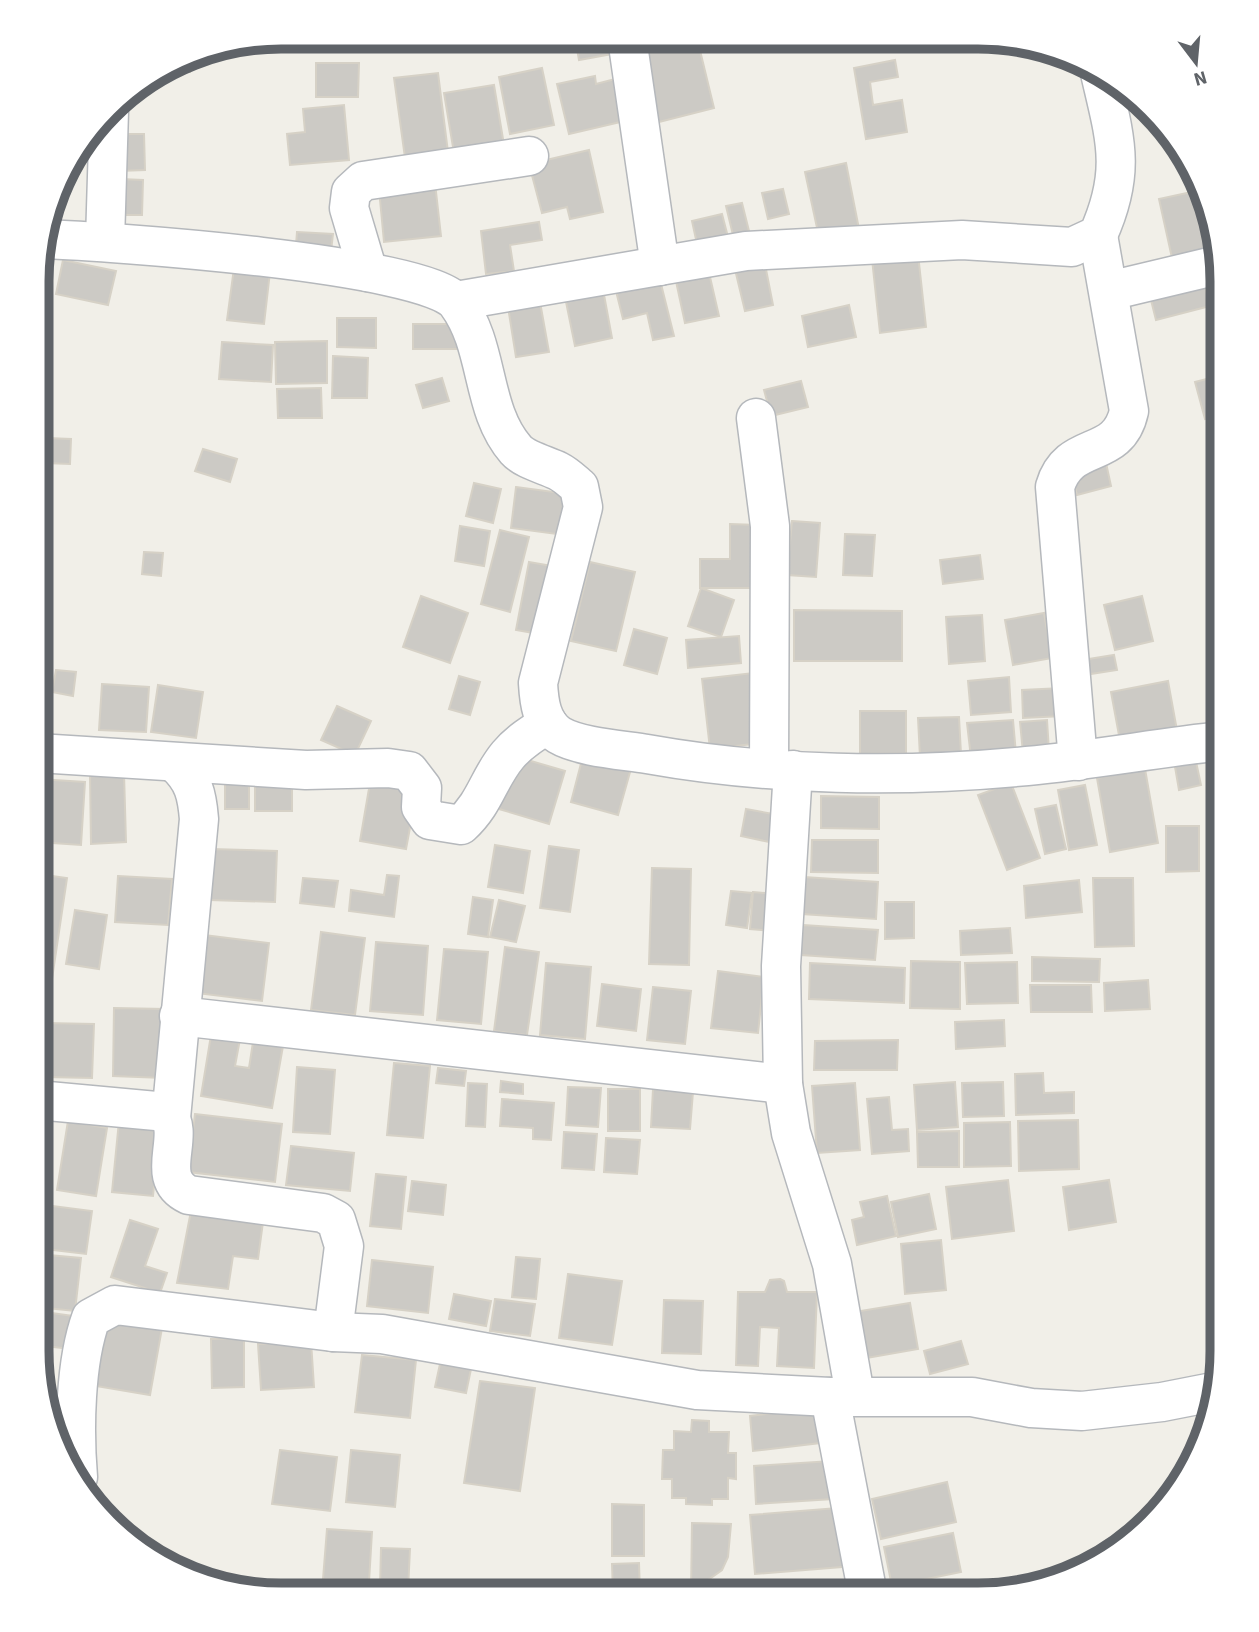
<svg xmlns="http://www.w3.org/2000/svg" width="1259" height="1632" font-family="'Source Sans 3',sans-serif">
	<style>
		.building { fill: #cccac5; stroke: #d6d1c6; stroke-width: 2 }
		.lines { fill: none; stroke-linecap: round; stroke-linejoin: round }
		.minor-casing { stroke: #b5b8bc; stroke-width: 41 }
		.minor { stroke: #fff; stroke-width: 38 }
		.rim { fill: none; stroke: #5f6368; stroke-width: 9 }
	</style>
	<rect width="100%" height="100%" fill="#f1efe8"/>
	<g class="building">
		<polygon points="575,38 615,38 618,53 579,60"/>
		<polygon points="635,38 697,38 714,108 655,123"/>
		<polygon points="191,56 190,72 166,71"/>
		<polygon points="895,60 898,77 870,82 873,105 902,100 907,132 866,139 854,68"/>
		<polygon points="316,63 359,63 358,97 316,97"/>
		<polygon points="542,68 554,125 510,134 499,77"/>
		<polygon points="438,73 449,160 406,165 394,78"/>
		<polygon points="595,76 596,84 619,78 629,120 569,134 557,84"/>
		<polygon points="494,85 504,145 454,153 444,93"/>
		<polygon points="344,105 349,160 290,165 287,134 305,132 303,109"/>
		<polygon points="119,134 144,134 145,170 119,171"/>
		<polygon points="589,150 603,212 570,219 567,207 542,213 529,164"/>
		<polygon points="846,163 859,229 819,237 805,172"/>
		<polygon points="120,179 143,180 142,215 119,215"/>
		<polygon points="435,183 441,236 384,242 379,189"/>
		<polygon points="783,189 789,214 768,219 762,193"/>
		<polygon points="1201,190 1217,258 1174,267 1159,199"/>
		<polygon points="742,203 749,231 733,235 726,206"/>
		<polygon points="722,214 728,237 697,244 692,221"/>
		<polygon points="539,222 542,240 510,245 514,271 486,274 481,231"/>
		<polygon points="297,232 333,234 330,260 295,258"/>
		<polygon points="763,254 773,305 745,311 733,261"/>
		<polygon points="918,254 926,327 880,333 872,259"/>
		<polygon points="63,260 116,271 108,305 56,294"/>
		<polygon points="39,262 53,264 44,337 39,336"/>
		<polygon points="707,264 719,316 685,323 674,272"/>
		<polygon points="234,268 270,272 264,324 227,320"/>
		<polygon points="658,272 674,336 653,340 647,313 623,319 614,283"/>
		<polygon points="1203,278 1210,306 1156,320 1149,292"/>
		<polygon points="602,284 612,338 575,346 564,292"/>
		<polygon points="540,302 549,352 516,357 508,307"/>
		<polygon points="849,305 856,337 808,347 802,316"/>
		<polygon points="337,318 376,318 376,348 337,347"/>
		<rect x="413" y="324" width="48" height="25"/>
		<polygon points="327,341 327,383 276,384 275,342"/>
		<polygon points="222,342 273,345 271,382 219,379"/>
		<polygon points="333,356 368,358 367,398 332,398"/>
		<polygon points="1222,375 1222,414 1205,419 1195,382"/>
		<polygon points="442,378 449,401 423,408 416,385"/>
		<polygon points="801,381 808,407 771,416 764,390"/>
		<polygon points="321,388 322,418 278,418 277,389"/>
		<polygon points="47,438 71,439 70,464 45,463"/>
		<polygon points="203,449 237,459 230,482 195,471"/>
		<polygon points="1106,463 1111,486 1077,495 1071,472"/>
		<polygon points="474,483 501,489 493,523 466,516"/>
		<polygon points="516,487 569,494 564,535 511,528"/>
		<polygon points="792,521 820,523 816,577 787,575"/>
		<polygon points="730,524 758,525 757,588 700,588 700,559 730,559"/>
		<polygon points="460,526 490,531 484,566 455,561"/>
		<polygon points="500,530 529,537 510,612 481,604"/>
		<polygon points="845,534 875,535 872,576 843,575"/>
		<polygon points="144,552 163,553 161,576 142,574"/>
		<polygon points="980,555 983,579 943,584 940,560"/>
		<polygon points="529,562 558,567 545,635 516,630"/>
		<polygon points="590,562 635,572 616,651 571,641"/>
		<polygon points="701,588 734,600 721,637 688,626"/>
		<polygon points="421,596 468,613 450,663 403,647"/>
		<polygon points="1142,596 1153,641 1115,650 1104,605"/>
		<polygon points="794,610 902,611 902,661 794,661"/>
		<polygon points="1044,613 1052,658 1013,665 1005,620"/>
		<polygon points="982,615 985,661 949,664 946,617"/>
		<polygon points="634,629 667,638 657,674 624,665"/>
		<polygon points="739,636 741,663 688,668 686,640"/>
		<polygon points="1114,655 1117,670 1084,675 1082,660"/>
		<polygon points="56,670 76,672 73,696 52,692"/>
		<polygon points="753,673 761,743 710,749 702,679"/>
		<polygon points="459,676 480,682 470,715 449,709"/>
		<polygon points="1009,677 1011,712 971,715 968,681"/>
		<polygon points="1168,681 1178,736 1121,746 1111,692"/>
		<polygon points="102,684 149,687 146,732 99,730"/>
		<polygon points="158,685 203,692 196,738 151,732"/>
		<polygon points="1062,688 1063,716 1023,718 1022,690"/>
		<polygon points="337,706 371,721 355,755 321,740"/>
		<polygon points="860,711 906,711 906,753 860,754"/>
		<polygon points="959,717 961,754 920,757 918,718"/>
		<polygon points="1013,720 1016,754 971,758 967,723"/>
		<polygon points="1047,720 1049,751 1023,753 1020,722"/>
		<polygon points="584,752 632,765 618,815 571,802"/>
		<polygon points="514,756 565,771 549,824 499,809"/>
		<polygon points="1195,757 1201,785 1179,790 1174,761"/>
		<polygon points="1222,761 1222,824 1217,824 1212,762"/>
		<rect x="225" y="769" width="24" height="40"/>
		<rect x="255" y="769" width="37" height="42"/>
		<polygon points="1145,769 1158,843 1110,852 1097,778"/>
		<polygon points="124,773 126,842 91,844 90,774"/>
		<polygon points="371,777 418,785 406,849 360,841"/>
		<polygon points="38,779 85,782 81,845 38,842"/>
		<polygon points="1011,783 1040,858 1007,870 978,795"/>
		<polygon points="1085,785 1097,845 1069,850 1058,790"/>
		<polygon points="821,796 879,797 879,829 821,828"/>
		<polygon points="1056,805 1066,849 1045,854 1035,809"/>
		<polygon points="746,809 779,815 774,843 741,836"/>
		<polygon points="1166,826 1199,826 1199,871 1166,872"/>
		<polygon points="812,840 878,840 878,873 811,872"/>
		<polygon points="495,845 530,851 523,893 488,887"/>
		<polygon points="549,846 579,850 570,912 540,908"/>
		<polygon points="211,849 277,851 275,902 210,900"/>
		<polygon points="652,868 691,869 689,965 649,964"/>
		<polygon points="38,874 67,878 52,979 37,977"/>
		<polygon points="387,875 399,876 394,917 349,911 351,890 384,895"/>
		<polygon points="118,876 172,879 168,925 115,922"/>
		<polygon points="804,877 878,882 876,919 802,914"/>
		<polygon points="303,878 338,881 334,907 300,903"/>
		<polygon points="1093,878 1133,878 1134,946 1095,947"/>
		<polygon points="1079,880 1082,912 1026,918 1024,886"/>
		<polygon points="731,891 752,893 747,928 726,925"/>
		<polygon points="753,892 776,894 772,931 750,929"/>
		<polygon points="473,897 493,900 488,937 468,934"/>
		<polygon points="499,900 525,906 516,942 490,937"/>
		<polygon points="885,902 914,902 914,938 885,939"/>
		<polygon points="75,910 107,915 99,969 66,964"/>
		<polygon points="803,925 878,930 875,960 801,955"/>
		<polygon points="1010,928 1012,953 961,955 960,931"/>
		<polygon points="321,932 365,938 355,1015 311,1010"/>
		<polygon points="204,935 269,943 262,1001 196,993"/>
		<polygon points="376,942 428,946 423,1015 370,1011"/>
		<polygon points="505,947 539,952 527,1035 494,1031"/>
		<polygon points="444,949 488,952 481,1024 437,1020"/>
		<polygon points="1032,957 1100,959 1099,982 1032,981"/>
		<polygon points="911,961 960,962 960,1009 910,1008"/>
		<polygon points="1017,962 1018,1003 967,1004 965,963"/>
		<polygon points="546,963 591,967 585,1039 540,1035"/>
		<polygon points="810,963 905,968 904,1003 809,999"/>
		<polygon points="718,971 764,977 758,1033 711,1028"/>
		<polygon points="1148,980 1150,1009 1105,1011 1104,983"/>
		<polygon points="602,984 641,989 636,1031 597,1026"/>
		<polygon points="1030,985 1091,985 1092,1012 1031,1012"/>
		<polygon points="653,987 691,991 685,1044 647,1040"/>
		<polygon points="114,1008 165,1009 163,1078 113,1076"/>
		<polygon points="1004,1020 1005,1046 956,1049 955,1022"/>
		<polygon points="45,1023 94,1024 92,1078 45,1077"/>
		<polygon points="211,1035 240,1039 235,1066 249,1068 253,1042 283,1046 272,1108 201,1096"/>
		<polygon points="898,1040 897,1070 814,1070 815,1041"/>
		<polygon points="394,1063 430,1066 423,1138 387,1135"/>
		<polygon points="297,1067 335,1070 330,1134 293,1132"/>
		<polygon points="438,1068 466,1071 464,1086 436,1083"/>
		<polygon points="1043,1073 1044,1093 1074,1092 1074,1113 1016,1115 1015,1074"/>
		<polygon points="501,1081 523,1084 523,1094 500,1092"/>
		<polygon points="955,1082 958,1127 917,1130 914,1085"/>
		<polygon points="1003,1082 1004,1116 963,1117 962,1083"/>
		<polygon points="468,1083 487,1084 485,1127 466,1126"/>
		<polygon points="855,1083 860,1150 817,1153 812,1086"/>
		<polygon points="568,1087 601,1088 598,1127 566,1125"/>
		<rect x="608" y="1089" width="32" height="42"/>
		<polygon points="653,1089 693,1092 690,1129 651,1127"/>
		<polygon points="889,1097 892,1130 908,1129 909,1151 872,1154 867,1099"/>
		<polygon points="502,1099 554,1103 551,1140 533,1139 533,1128 500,1126"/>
		<polygon points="195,1114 282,1124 275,1182 188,1172"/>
		<polygon points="37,1120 52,1121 48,1181 37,1180"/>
		<polygon points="1078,1120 1079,1169 1019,1171 1018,1121"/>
		<polygon points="68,1121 107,1128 96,1196 57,1190"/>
		<polygon points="119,1121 160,1124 153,1196 112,1192"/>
		<polygon points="1010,1122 1011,1166 964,1167 964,1123"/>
		<polygon points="959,1131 959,1167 918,1167 917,1132"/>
		<polygon points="564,1132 597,1134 594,1170 562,1168"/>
		<polygon points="606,1138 640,1140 637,1174 604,1172"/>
		<polygon points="291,1146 354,1153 350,1191 286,1185"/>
		<polygon points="376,1174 406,1177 401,1229 370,1226"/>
		<polygon points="1008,1180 1014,1231 952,1239 946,1187"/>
		<polygon points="1109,1180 1116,1222 1069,1230 1063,1187"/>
		<polygon points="412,1181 446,1185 443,1215 408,1211"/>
		<polygon points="929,1194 936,1229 898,1237 891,1202"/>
		<polygon points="887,1196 896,1236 857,1245 852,1220 864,1217 860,1202"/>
		<polygon points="37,1204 92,1211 86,1254 37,1248"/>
		<polygon points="191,1211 263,1222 258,1259 233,1256 228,1289 177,1283"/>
		<polygon points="130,1220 158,1229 145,1266 167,1273 160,1293 111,1277"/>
		<polygon points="941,1240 946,1290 905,1294 901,1244"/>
		<polygon points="37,1254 81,1258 75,1311 37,1307"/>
		<polygon points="516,1257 540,1259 536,1299 512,1297"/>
		<polygon points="372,1260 433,1267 428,1313 367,1306"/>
		<polygon points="568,1274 622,1281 612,1345 559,1338"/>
		<polygon points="780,1279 784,1281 787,1292 817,1292 814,1368 777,1366 779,1328 760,1327 758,1366 736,1365 738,1292 765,1292 770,1280"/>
		<polygon points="454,1294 491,1301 486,1326 449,1319"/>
		<polygon points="495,1299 535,1304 530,1336 490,1331"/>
		<polygon points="664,1300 703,1301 701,1354 662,1353"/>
		<polygon points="910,1303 918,1349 855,1360 860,1311"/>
		<polygon points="37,1311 74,1316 70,1349 37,1345"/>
		<polygon points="101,1318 162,1328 150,1395 90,1385"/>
		<polygon points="244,1338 244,1387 212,1388 211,1339"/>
		<polygon points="311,1341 314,1387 261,1390 258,1344"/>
		<polygon points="961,1341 968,1364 930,1374 924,1351"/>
		<polygon points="362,1355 416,1360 410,1418 355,1412"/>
		<polygon points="440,1364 471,1369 466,1393 435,1387"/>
		<polygon points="480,1381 535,1388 520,1491 464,1483"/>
		<polygon points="817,1408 820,1443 753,1451 750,1416"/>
		<polygon points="692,1420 709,1421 709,1432 729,1432 728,1453 736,1453 736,1479 728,1478 728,1499 712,1499 712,1505 686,1504 686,1498 672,1498 672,1479 662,1479 663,1450 674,1450 674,1431 691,1432"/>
		<polygon points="280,1450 337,1457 330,1511 272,1504"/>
		<polygon points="351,1450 400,1455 395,1507 346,1502"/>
		<polygon points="831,1461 833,1499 756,1504 754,1466"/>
		<polygon points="947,1482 956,1522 881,1539 872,1499"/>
		<polygon points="612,1504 644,1505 644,1556 612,1556"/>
		<polygon points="850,1507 854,1566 755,1574 750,1515"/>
		<polygon points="692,1523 731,1524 728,1557 722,1570 691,1592"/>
		<polygon points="327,1529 372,1532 369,1582 323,1579"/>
		<polygon points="953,1533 961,1572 892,1586 884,1547"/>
		<polygon points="381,1548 410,1549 408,1590 380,1589"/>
		<polygon points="1092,1559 1093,1564 1086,1570 992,1592 990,1585"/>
		<polygon points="639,1563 640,1594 613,1594 612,1564"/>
		<polygon points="858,1584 859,1595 769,1595 769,1593"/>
		<polygon points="965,1586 966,1595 911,1595"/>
	</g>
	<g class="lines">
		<defs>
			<g id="minor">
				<polyline points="627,38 660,266"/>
				<path d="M42 239C104 241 427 263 457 303 490 347 480 409 516 450 525 460 546 465 558 471 566 475 572 481 579 487L583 507 538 683C539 701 541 723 559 735 579 747 622 750 647 754 770 776 903 778 1027 766 1093 760 1157 748 1222 741"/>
				<polyline points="105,241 109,111"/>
				<polyline points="368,272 349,208 351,192 363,181 529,156"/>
				<polyline points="1109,291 1218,265"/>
				<path d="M456 301 746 251 962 240 1072 247 1098 235C1127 171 1115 138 1100 73"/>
				<polyline points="756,418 770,526 769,768"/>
				<path d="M38 753 306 770 388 768 409 771 422 788 421 807 430 820 461 825C486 802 488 779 508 755 519 742 533 733 548 724"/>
				<path d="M1078 761 1055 487C1069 438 1118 462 1129 411L1098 235"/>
				<polyline points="793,770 781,966 783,1084 791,1133 832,1264 855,1395"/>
				<polyline points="179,1016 783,1084"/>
				<path d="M37 1100 167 1112C187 1137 152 1178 189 1195L323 1213 336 1220 344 1246 333 1332"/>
				<path d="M171 1118 199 819C197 795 194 780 175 763"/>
				<polyline points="830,1397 868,1595"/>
				<path d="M78 1477C74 1430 75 1362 91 1318L115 1305 333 1332 382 1334 697 1390 830 1397H972L1031 1408 1082 1411 1162 1402 1213 1392"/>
			</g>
		</defs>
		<use href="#minor" class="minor-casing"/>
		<use href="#minor" class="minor"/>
	</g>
	<path d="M0 0H1259V1632H0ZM281 49H978A232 232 0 0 1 1210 281V1351A232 232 0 0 1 978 1583H281A232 232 0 0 1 49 1351V281A232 232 0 0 1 281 49Z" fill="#fff" fill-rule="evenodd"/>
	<path class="rim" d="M281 49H978A232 232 0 0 1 1210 281V1351A232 232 0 0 1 978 1583H281A232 232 0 0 1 49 1351V281A232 232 0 0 1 281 49Z"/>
	<g transform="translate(1196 63) rotate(164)" stroke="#ffffff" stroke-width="5" paint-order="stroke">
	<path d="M0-5L12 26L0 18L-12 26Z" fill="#5f6368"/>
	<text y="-10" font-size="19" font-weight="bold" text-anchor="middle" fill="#5f6368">N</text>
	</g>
</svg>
